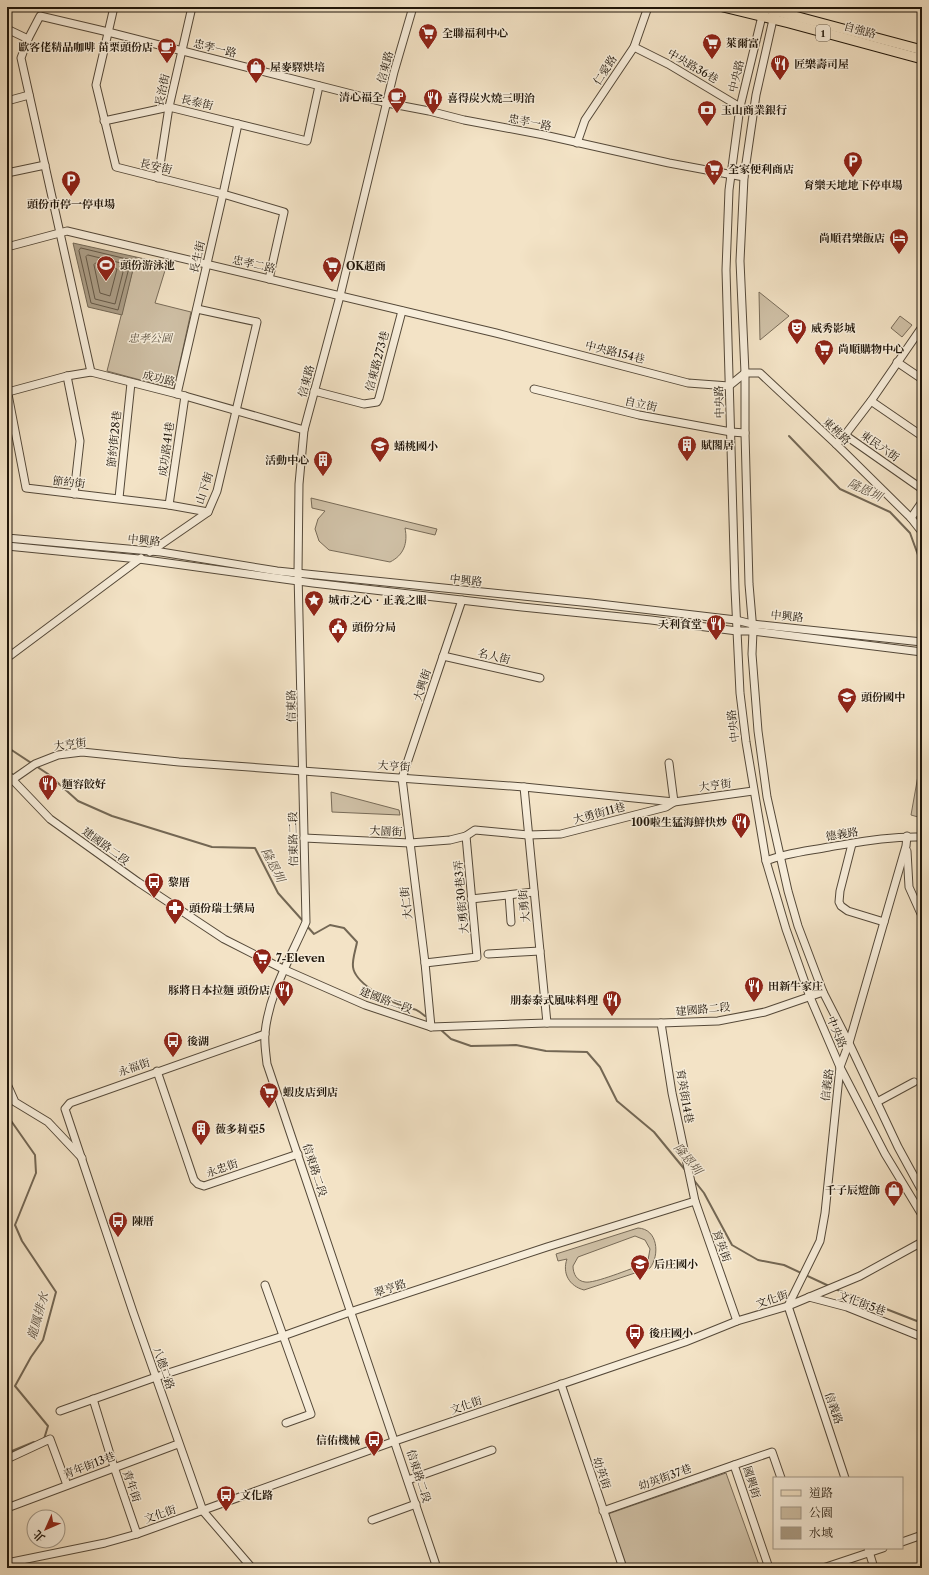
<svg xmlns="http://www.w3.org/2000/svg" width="929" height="1575" font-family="'Libre Caslon Text','Noto Serif TC',serif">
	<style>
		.green { fill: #cfc0a6; stroke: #786b58; fill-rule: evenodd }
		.water { fill: #ab9d86; stroke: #736754 }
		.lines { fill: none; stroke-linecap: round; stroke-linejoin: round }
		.shore { stroke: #665a48; stroke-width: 1 }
		.stream { stroke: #736754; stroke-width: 2 }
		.minor-casing { stroke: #554939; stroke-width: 9 }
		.major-casing { stroke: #20160a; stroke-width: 11 }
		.minor { stroke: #f7edda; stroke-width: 7 }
		.major { stroke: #f3e3c6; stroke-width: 9 }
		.labels { text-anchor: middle; stroke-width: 3; stroke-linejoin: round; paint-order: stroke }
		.shield { fill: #f7edda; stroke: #605648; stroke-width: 1 }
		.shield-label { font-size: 10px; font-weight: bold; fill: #20160a }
		.street-label { font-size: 11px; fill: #20160a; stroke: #f7edda }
		.poi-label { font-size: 11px; font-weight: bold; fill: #20160a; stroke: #f7edda; text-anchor: start }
		.park-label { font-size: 11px; font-style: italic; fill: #5d5241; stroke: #f7edda }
		.water-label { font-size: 12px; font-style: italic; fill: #584c3c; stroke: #f7edda }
	</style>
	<rect width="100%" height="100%" fill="#f3e3c6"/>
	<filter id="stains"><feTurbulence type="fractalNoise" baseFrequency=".005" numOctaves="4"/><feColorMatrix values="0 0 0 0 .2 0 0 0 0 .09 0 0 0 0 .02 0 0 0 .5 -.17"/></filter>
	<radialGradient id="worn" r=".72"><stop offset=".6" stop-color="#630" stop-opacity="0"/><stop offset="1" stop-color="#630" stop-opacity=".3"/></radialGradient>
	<g class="green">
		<polygon points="136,257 167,264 155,303 191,312 174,389 107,371"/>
		<polygon points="759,292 789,316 760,340"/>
		<polygon points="900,316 912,325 902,337 891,328"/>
		<path d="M311 498 437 529 435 535 405 528C408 543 404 555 390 562L329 550 319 541 315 529 318 519 325 511 312 508Z"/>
		<polygon points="922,753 922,806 921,806 918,817 911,815"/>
		<polygon points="331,792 399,810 400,815 332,812"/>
		<path d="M638 1228C658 1229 660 1255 650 1268L584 1290C569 1286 562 1273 567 1259L558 1261 556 1254ZM635 1236 645 1240 650 1249 648 1260 642 1265C632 1268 594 1284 585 1282 577 1281 573 1274 573 1266L578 1257Z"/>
		<polygon points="726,1473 760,1568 627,1568 608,1514"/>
	</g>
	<polygon class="water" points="73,243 136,257 122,315 88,307"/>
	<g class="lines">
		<g class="shore">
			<polygon points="81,248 131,260 118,310 91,303 79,251"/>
			<polygon points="88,255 125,264 115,304 95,299 86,257"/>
			<polygon points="96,263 117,269 110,296 100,293 94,265"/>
		</g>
		<g class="stream">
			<polyline points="789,436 840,489 890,512 910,533 922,566"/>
			<polyline points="7,747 48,774 78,801 112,816 212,847 255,848 278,893 303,921"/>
			<path d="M306 925 314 934 330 925 344 928 357 942C356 949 352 959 353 967 355 983 385 999 400 1005 412 1010 413 1006 425 1016"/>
			<polyline points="440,1029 451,1039 471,1046 516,1045 546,1051 587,1052 600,1067 617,1101 654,1132 686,1171"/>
			<polyline points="7,1115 35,1155 36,1173 15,1225 22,1241 56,1292 43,1340 31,1357 15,1386 48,1426 44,1439"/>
			<polyline points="693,1179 704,1193 732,1245 758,1260 784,1265 829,1286"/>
			<polyline points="835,1289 922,1323"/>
			<polyline points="7,1453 34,1442"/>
		</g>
		<defs>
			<g id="minor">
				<polyline points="114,7 96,85 116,167 223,194 284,212 269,279"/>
				<path d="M413 7 394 72 340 296 304 430 299 484 298 573 306 922C290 959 269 993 265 1033 264 1043 266 1054 267 1064L437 1568"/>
				<polyline points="765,15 762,16 740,107 729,190 726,270 735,589 740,693 746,742 766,861 786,929 810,997 840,1067 885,1154 922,1215"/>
				<polyline points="774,15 756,95 744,177 740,261 745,373 745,433 749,584 753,631 752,654 758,731 767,797 788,891 798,926 823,992 849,1043 898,1147 922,1191"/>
				<polyline points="7,29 28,39"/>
				<polyline points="634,47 668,64 740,107"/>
				<polyline points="7,101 29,95"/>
				<polyline points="104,121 169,107 307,141 319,86"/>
				<polyline points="577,143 585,120 634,47 648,7"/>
				<polyline points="7,173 45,165"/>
				<polyline points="158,178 169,107 192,7"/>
				<polyline points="7,247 67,231 496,333 688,383 729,386 745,373 760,373 836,444 911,518 922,532"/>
				<polyline points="897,362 922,379"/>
				<polyline points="91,372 21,58 28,39 40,16 108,32 387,103 429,111 464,120 544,135 669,163 744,177"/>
				<polyline points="67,376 80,441 74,494"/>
				<polyline points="7,389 26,488 169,505 208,512"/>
				<polyline points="534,389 639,415 731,432 745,433"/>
				<polyline points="314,391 364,404 377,402 379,398 402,311"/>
				<polyline points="8,392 67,376 91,372 185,396 304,430"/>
				<polyline points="177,394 223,194 238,124"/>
				<polyline points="871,401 922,436"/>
				<polyline points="845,435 922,489"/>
				<polyline points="836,444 845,435 871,401 922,327"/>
				<polyline points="119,498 131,383"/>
				<polyline points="169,505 185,396"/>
				<polyline points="911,518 922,502"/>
				<polyline points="7,538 161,552 277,571 591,603 736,620 752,624 922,642"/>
				<polyline points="7,546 139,559 313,583 522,607 651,620 737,631 753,631 922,652"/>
				<polyline points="150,552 208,512 217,491 257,322 197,309"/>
				<polyline points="443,656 540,678"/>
				<polyline points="7,658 141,558"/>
				<polyline points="7,774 50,819 138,882 224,939 283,969 365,1005 431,1027 547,1023 661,1023 718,1021 765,1012 823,992"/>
				<polyline points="12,780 35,764 58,755 82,752 179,762 524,787 674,802 753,791"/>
				<polyline points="524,787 547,1023"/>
				<polyline points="304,838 410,843 450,840 466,836 475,830 528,835 561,834 666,807 674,802 669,763"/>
				<polyline points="852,844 840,891 839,902 841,906 848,911 884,922"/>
				<polyline points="907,851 909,887 922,916"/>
				<path d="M766 861C786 853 808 851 829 847 860 842 891 836 922 837"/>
				<polyline points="509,895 511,922"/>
				<polyline points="471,899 534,892"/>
				<polyline points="488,954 540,951"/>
				<polyline points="425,963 477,957 466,836"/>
				<polyline points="661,1023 672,1093 695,1201 737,1321"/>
				<polyline points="431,1027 425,963 402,778 462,600"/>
				<polyline points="157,1071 194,1180 198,1184 204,1186 298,1154"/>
				<polyline points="7,1084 15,1102 48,1122 82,1158"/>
				<polyline points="877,1102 914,1082"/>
				<polyline points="265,1285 311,1414 286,1423"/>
				<polyline points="809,1297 847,1307 922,1337"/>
				<polyline points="561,1384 623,1568"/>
				<polyline points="93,1399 114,1467 137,1534"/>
				<polyline points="60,1411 156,1377 283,1336 350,1312 547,1247 695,1201"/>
				<polyline points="7,1459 50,1439 67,1485"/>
				<polyline points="845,1478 788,1306 820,1241 825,1213 840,1067 849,1043 906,846 907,836"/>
				<polyline points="408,1480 492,1450"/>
				<polyline points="7,1508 178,1444"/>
				<polyline points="603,1511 734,1465"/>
				<polyline points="372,1520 416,1504"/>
				<polyline points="902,1542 922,1535"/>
				<polyline points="868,1548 874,1568"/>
				<polyline points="7,1563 105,1543 137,1534 395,1441 685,1342 737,1321 788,1306 860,1276 922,1242"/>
				<polyline points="252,1568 203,1511 133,1312 65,1109 70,1103 265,1034"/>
				<polyline points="769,1568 734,1465 772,1452 781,1478"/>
				<polyline points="823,1568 883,1548"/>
			</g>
			<g id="major">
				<polyline points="723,7 789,23 922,59"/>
				<polyline points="761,7 922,50"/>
			</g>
		</defs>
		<use href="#minor" class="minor-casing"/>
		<use href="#major" class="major-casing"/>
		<use href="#minor" class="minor"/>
		<use href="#major" class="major"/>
	</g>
	<defs>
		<symbol id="supermarket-pin" viewBox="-11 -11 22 30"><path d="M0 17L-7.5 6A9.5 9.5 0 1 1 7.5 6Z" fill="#8f2418" stroke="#f7edda"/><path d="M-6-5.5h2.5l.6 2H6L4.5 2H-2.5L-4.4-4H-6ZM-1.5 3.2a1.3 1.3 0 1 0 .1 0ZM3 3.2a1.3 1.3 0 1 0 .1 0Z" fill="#fff"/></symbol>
		<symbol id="cafe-pin" viewBox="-11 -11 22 30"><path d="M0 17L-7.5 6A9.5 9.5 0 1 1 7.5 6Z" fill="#8f2418" stroke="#f7edda"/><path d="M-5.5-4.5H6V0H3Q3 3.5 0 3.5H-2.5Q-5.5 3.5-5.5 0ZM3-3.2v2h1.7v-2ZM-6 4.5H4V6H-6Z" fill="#fff"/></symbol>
		<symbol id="restaurant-pin" viewBox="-11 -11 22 30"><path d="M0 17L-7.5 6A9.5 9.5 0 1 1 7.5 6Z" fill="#8f2418" stroke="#f7edda"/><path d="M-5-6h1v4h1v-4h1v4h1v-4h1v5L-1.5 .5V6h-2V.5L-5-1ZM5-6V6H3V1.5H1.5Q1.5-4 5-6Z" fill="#fff"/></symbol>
		<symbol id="shop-pin" viewBox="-11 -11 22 30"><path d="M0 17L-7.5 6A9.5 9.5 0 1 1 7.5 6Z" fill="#8f2418" stroke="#f7edda"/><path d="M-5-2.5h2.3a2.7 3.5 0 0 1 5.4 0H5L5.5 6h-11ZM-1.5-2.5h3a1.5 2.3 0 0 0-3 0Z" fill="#fff"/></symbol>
		<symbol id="bank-pin" viewBox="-11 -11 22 30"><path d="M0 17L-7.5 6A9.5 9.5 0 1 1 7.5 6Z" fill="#8f2418" stroke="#f7edda"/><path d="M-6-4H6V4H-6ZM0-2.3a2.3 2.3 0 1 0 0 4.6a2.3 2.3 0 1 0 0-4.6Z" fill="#fff"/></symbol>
		<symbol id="parking-pin" viewBox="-11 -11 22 30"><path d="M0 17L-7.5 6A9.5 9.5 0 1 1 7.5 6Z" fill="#8f2418" stroke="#f7edda"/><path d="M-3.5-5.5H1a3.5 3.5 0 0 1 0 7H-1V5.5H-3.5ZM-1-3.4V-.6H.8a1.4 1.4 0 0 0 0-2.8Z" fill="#fff"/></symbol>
		<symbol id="hotel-pin" viewBox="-11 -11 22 30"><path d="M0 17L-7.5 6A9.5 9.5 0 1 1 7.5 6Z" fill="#8f2418" stroke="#f7edda"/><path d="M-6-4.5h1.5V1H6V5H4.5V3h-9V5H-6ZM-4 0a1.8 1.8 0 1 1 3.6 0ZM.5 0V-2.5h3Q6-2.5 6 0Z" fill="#fff"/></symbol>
		<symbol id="stadium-pin" viewBox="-11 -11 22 30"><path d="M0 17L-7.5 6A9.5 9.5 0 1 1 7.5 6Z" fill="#8f2418" stroke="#f7edda"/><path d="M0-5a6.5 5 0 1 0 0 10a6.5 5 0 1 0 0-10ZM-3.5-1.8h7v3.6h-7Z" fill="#fff"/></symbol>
		<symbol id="theatre-pin" viewBox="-11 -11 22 30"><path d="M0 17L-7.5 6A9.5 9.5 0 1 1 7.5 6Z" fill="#8f2418" stroke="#f7edda"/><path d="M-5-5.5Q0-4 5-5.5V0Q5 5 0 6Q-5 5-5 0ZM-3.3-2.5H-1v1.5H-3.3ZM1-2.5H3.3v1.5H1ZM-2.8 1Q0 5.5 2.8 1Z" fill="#fff"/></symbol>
		<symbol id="building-pin" viewBox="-11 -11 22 30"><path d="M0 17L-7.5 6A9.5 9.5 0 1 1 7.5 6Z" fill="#8f2418" stroke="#f7edda"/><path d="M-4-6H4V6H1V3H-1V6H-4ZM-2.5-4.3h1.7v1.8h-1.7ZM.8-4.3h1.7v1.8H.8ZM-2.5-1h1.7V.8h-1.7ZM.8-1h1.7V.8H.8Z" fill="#fff"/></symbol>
		<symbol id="school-pin" viewBox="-11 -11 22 30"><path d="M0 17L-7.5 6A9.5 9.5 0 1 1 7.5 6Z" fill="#8f2418" stroke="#f7edda"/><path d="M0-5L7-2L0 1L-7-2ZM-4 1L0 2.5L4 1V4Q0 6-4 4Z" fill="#fff"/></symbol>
		<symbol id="sight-pin" viewBox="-11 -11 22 30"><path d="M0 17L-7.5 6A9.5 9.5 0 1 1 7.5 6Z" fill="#8f2418" stroke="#f7edda"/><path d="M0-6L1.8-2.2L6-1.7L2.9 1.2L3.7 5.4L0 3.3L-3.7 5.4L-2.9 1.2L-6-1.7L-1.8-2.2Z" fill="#fff"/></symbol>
		<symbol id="civic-pin" viewBox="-11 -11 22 30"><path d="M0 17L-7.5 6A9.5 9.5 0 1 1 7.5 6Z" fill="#8f2418" stroke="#f7edda"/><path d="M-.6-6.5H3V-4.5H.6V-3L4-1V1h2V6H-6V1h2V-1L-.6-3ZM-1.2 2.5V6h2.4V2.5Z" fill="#fff"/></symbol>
		<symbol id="bus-pin" viewBox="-11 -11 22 30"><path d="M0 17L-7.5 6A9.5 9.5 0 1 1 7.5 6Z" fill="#8f2418" stroke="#f7edda"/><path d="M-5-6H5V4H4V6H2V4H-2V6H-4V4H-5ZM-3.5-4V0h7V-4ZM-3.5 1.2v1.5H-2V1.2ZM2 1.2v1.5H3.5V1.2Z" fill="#fff"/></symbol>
		<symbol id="pharmacy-pin" viewBox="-11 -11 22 30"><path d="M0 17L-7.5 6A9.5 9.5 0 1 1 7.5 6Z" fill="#8f2418" stroke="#f7edda"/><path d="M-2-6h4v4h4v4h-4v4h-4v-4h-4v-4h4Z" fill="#fff"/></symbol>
	</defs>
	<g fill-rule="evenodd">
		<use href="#supermarket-pin" x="417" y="22" width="22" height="30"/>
		<use href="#supermarket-pin" x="701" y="32" width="22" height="30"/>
		<use href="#cafe-pin" x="156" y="36" width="22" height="30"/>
		<use href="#restaurant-pin" x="769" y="53" width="22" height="30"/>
		<use href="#shop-pin" x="245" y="56" width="22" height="30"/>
		<use href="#cafe-pin" x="386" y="86" width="22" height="30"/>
		<use href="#restaurant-pin" x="422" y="87" width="22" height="30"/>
		<use href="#bank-pin" x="696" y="99" width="22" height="30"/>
		<use href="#parking-pin" x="842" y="150" width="22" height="30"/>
		<use href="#supermarket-pin" x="703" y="158" width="22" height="30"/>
		<use href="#parking-pin" x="60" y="169" width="22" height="30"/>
		<use href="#hotel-pin" x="888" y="227" width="22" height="30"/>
		<use href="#stadium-pin" x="95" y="254" width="22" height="30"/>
		<use href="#supermarket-pin" x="321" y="255" width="22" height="30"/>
		<use href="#theatre-pin" x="786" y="317" width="22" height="30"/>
		<use href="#supermarket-pin" x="813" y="338" width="22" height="30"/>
		<use href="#building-pin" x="676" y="434" width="22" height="30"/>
		<use href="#school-pin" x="369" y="435" width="22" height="30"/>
		<use href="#building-pin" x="312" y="449" width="22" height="30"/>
		<use href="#sight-pin" x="303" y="589" width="22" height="30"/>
		<use href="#restaurant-pin" x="705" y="613" width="22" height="30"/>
		<use href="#civic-pin" x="327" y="616" width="22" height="30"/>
		<use href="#school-pin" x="836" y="686" width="22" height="30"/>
		<use href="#restaurant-pin" x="37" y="773" width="22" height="30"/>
		<use href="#restaurant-pin" x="730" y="811" width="22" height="30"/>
		<use href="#bus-pin" x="143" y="871" width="22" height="30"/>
		<use href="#pharmacy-pin" x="164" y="897" width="22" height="30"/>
		<use href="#supermarket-pin" x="251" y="947" width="22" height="30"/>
		<use href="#restaurant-pin" x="743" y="975" width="22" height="30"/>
		<use href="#restaurant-pin" x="273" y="979" width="22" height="30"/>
		<use href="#restaurant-pin" x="601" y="989" width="22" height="30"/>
		<use href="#bus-pin" x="162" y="1030" width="22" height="30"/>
		<use href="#supermarket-pin" x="258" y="1081" width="22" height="30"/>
		<use href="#building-pin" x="190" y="1118" width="22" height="30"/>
		<use href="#shop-pin" x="883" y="1179" width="22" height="30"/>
		<use href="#bus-pin" x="107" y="1210" width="22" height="30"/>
		<use href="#school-pin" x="629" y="1253" width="22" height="30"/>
		<use href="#bus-pin" x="624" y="1322" width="22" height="30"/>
		<use href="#bus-pin" x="363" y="1429" width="22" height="30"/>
		<use href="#bus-pin" x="215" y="1484" width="22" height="30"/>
	</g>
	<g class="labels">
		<rect class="shield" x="816" y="25" width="14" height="16" rx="3"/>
		<g class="shield-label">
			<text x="823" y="37">1</text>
		</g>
		<g class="street-label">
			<text transform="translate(860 30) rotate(15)" y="4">自強路</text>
			<text transform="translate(215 48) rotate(14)" y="4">忠孝一路</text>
			<text transform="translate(693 66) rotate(30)" y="4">中央路36巷</text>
			<text transform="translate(385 67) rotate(-75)" y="4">信東路</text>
			<text transform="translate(605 70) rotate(-57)" y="4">仁愛路</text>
			<text transform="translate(736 76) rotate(-76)" y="4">中央路</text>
			<text transform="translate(162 90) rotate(-78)" y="4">長治街</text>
			<text transform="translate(197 102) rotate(13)" y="4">長泰街</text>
			<text transform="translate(530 122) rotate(11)" y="4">忠孝一路</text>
			<text transform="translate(156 166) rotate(13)" y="4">長安街</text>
			<text transform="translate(197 257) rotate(-77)" y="4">長生街</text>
			<text transform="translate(254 264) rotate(13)" y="4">忠孝二路</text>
			<text transform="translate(615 352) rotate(14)" y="4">中央路154巷</text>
			<text transform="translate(377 361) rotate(-75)" y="4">信東路273巷</text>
			<text transform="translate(159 378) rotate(13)" y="4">成功路</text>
			<text transform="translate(306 381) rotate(-75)" y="4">信東路</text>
			<text transform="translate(719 402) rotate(-92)" y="4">中央路</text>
			<text transform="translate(641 404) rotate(12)" y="4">自立街</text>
			<text transform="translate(837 431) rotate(44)" y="4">東桃路</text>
			<text transform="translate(114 439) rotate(-84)" y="4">節約街28巷</text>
			<text transform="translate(880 446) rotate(35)" y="4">東民六街</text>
			<text transform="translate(166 449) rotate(-82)" y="4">成功路41巷</text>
			<text transform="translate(69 482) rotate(6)" y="4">節約街</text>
			<text transform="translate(204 488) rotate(-72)" y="4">山下街</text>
			<text transform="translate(144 540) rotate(5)" y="4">中興路</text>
			<text transform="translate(466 580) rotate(6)" y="4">中興路</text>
			<text transform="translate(787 616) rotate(5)" y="4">中興路</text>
			<text transform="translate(494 656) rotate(13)" y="4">名人街</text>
			<text transform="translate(422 685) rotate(-72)" y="4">大興街</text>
			<text transform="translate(291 706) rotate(-91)" y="4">信東路</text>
			<text transform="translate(733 726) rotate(-97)" y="4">中央路</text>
			<text transform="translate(70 744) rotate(-7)" y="4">大亨街</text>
			<text transform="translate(394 766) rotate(4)" y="4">大亨街</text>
			<text transform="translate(715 785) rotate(-8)" y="4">大亨街</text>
			<text transform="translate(599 813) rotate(-15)" y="4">大勇街11巷</text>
			<text transform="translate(386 831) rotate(3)" y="4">大園街</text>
			<text transform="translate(842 834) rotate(-9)" y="4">德義路</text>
			<text transform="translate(293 839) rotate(-91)" y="4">信東路二段</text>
			<text transform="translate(106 846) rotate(36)" y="4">建國路二段</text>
			<text transform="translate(461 897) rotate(-95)" y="4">大勇街30巷3弄</text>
			<text transform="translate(406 903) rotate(-97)" y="4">大仁街</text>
			<text transform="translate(524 906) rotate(-96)" y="4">大勇街</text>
			<text transform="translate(386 1000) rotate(20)" y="4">建國路二段</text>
			<text transform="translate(703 1009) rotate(-5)" y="4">建國路二段</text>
			<text transform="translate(837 1032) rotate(67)" y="4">中央路</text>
			<text transform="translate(134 1067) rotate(-19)" y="4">永福街</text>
			<text transform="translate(827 1085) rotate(-83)" y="4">信義路</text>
			<text transform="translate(685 1096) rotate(80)" y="4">育英街14巷</text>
			<text transform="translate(222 1168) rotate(-19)" y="4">永忠街</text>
			<text transform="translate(315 1170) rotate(72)" y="4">信東路二段</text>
			<text transform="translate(722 1246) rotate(70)" y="4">育英街</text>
			<text transform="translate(390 1288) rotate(-18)" y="4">翠亨路</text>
			<text transform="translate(772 1299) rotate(-18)" y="4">文化街</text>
			<text transform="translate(862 1303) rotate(20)" y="4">文化街5巷</text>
			<text transform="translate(164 1368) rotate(71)" y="4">八德二路</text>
			<text transform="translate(466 1405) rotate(-19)" y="4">文化街</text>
			<text transform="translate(834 1408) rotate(71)" y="4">信義路</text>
			<text transform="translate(89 1465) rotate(-21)" y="4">青年街13巷</text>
			<text transform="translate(602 1473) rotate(71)" y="4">幼英街</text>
			<text transform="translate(419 1476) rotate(72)" y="4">信東路二段</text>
			<text transform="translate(665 1477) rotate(-20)" y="4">幼英街37巷</text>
			<text transform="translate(752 1482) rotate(73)" y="4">國興街</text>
			<text transform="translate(132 1486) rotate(71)" y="4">青年街</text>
			<text transform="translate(160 1514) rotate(-19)" y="4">文化街</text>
		</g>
		<g class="poi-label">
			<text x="442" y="37">全聯福利中心</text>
			<text x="726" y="47">萊爾富</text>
			<text x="153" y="51" text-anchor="end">歐客佬精品咖啡 苗栗頭份店</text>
			<text x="794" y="68">匠樂壽司屋</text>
			<text x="270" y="71">屋麥驛烘培</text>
			<text x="383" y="101" text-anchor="end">清心福全</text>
			<text x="447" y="102">喜得炭火燒三明治</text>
			<text x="721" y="114">玉山商業銀行</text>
			<text x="728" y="173">全家便利商店</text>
			<text x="853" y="189" text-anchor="middle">育樂天地地下停車場</text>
			<text x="71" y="208" text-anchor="middle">頭份市停一停車場</text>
			<text x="885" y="242" text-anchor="end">尚順君樂飯店</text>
			<text x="120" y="269">頭份游泳池</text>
			<text x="346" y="270">OK超商</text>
			<text x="811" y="332">威秀影城</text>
			<text x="838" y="353">尚順購物中心</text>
			<text x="701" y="449">賦閣居</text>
			<text x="394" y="450">蟠桃國小</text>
			<text x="309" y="464" text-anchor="end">活動中心</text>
			<text x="328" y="604">城市之心‧正義之眼</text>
			<text x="702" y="628" text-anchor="end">天利食堂</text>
			<text x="352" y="631">頭份分局</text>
			<text x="861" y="701">頭份國中</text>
			<text x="62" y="788">麵容餃好</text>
			<text x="727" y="826" text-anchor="end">100啦生猛海鮮快炒</text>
			<text x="168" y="886">黎厝</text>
			<text x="189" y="912">頭份瑞士藥局</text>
			<text x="276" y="962">7-Eleven</text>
			<text x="768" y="990">田新牛家庄</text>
			<text x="270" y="994" text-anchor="end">豚將日本拉麵 頭份店</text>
			<text x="598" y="1004" text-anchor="end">朋泰泰式風味料理</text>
			<text x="187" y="1045">後湖</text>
			<text x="283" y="1096">蝦皮店到店</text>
			<text x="215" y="1133">薇多莉亞5</text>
			<text x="880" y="1194" text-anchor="end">千子辰燈飾</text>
			<text x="132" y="1225">陳厝</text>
			<text x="654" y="1268">后庄國小</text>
			<text x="649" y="1337">後庄國小</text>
			<text x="360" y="1444" text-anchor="end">信佑機械</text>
			<text x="240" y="1499">文化路</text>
		</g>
		<g class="park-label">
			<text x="150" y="342">忠孝公園</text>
		</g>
		<g class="water-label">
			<text transform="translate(865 490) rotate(25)" y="4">隆恩圳</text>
			<text transform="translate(273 865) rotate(63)" y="4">隆恩圳</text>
			<text transform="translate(688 1159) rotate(50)" y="4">隆恩圳</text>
			<text transform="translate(38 1316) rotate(-74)" y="4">龍鳳排水</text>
		</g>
	</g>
	<rect width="929" height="1575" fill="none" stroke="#f3e3c6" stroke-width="24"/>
	<rect x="8" y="8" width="913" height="1559" fill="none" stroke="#20160a" stroke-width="2"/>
	<rect x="12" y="12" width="905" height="1551" fill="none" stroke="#20160a"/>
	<rect x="773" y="1477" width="130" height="72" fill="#f7edda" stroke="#a19787"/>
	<rect x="781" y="1490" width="20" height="6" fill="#f3e3c6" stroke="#a19787"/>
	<text x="809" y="1497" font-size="12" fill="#20160a">道路</text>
	<rect x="781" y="1507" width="20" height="12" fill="#cfc0a6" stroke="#a19787"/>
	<text x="809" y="1517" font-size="12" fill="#20160a">公園</text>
	<rect x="781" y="1527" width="20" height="12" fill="#ab9d86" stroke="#a19787"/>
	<text x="809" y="1537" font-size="12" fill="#20160a">水域</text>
	<g transform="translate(46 1529) rotate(225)"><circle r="19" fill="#f7edda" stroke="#a19787"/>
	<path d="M0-3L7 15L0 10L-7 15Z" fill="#8f2418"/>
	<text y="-6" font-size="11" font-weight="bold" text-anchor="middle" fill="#20160a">北</text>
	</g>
	<rect width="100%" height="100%" filter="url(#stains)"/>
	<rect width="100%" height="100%" fill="url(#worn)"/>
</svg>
